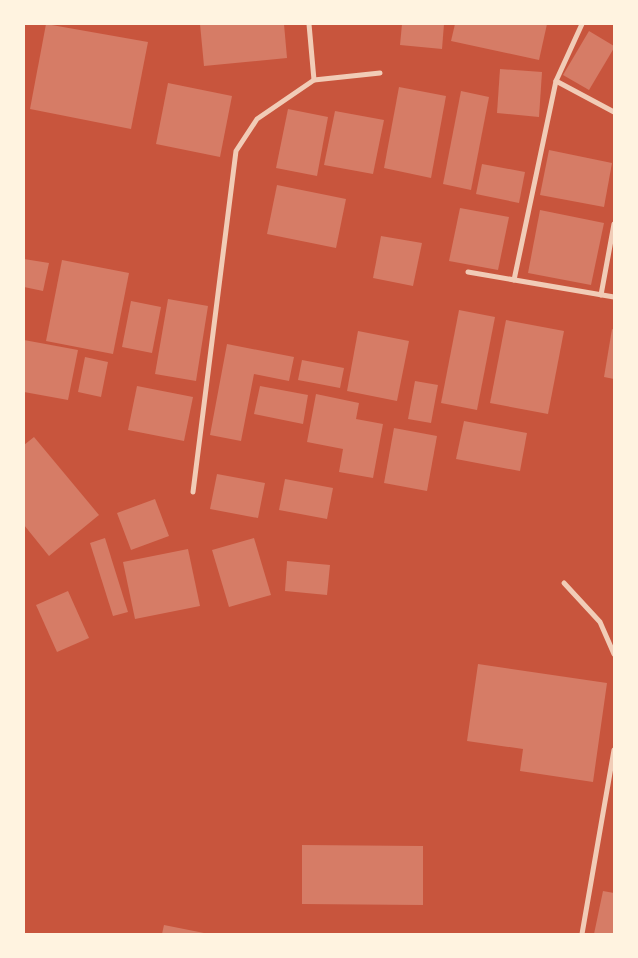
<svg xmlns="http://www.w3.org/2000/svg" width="638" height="958" font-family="'Noto Serif',serif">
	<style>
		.building { fill: #d67c66 }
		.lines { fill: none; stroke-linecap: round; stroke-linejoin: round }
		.minor { stroke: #f1ccb7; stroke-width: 5 }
	</style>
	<rect width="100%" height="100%" fill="#c8553d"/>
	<g class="building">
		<polygon points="46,24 148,42 131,129 30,109"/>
		<polygon points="200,24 284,24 287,58 204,66"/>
		<polygon points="402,24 444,24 442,49 400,45"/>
		<polygon points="455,24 547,24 539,60 451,41"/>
		<polygon points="589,31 614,46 614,48 589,90 563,75"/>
		<polygon points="500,69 542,72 539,117 497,113"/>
		<polygon points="168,83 232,96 220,157 156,144"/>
		<polygon points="399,87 446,96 431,178 384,168"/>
		<polygon points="461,91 489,97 471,190 443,184"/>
		<polygon points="288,109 328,117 317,176 276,168"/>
		<polygon points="335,111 384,120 373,174 324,165"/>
		<polygon points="549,150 612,163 604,207 540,195"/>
		<polygon points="482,164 525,172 519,203 476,194"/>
		<polygon points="277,185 346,199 336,248 267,234"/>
		<polygon points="460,208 509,217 498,270 449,261"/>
		<polygon points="540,210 604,223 591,285 528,273"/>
		<polygon points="381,236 422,243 413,286 373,278"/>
		<polygon points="24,259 49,263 43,291 24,287"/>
		<polygon points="62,260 129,273 113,354 46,341"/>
		<polygon points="168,299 208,306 196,381 155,374"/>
		<polygon points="131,301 161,307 152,353 122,347"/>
		<polygon points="459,310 495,317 477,410 441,403"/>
		<polygon points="506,320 564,331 548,414 490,403"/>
		<polygon points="612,329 614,330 614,379 604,377"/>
		<polygon points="358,331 409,341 397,401 347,391"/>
		<polygon points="24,340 78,350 68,400 24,392"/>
		<polygon points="227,344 294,357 289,381 254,374 241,441 210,435"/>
		<polygon points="85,357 108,362 101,397 78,392"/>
		<polygon points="302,360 344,368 340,388 298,380"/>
		<polygon points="415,381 438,385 431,423 408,419"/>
		<polygon points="137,386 193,397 184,441 128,430"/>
		<polygon points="260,386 308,395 303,424 254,414"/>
		<polygon points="316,394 359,403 356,419 383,424 373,478 339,472 343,449 307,442"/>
		<polygon points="464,421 527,433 520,471 456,459"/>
		<polygon points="394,428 437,436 427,491 384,483"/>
		<polygon points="34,437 99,515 49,556 24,525 24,445"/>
		<polygon points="217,474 265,483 258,518 210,509"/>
		<polygon points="285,479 333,488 327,519 279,510"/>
		<polygon points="155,499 169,536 131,550 117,513"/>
		<polygon points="105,538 128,612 113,616 90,543"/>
		<polygon points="254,538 271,595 229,607 212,550"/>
		<polygon points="188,549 200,606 135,619 123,562"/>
		<polygon points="287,561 330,565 327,595 285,591"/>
		<polygon points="68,591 89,638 57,652 36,605"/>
		<polygon points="478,664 607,683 593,782 520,771 523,749 467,741"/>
		<polygon points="302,845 423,846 423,905 302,904"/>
		<polygon points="603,891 614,893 614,934 594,934"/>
		<polygon points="164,925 204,933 204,934 162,934"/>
	</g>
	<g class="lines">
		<g class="minor">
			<polyline points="309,24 314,80"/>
			<polyline points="556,81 614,112"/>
			<polyline points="468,272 614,297"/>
			<polyline points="514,280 556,81 582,24"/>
			<polyline points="601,295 614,224"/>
			<polyline points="193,492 236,151 257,119 314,80 380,73"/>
			<polyline points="564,583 600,622 614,654"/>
			<polyline points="582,934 614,750"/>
		</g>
	</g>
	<rect width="638" height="958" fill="none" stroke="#fff3e0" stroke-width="50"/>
</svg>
